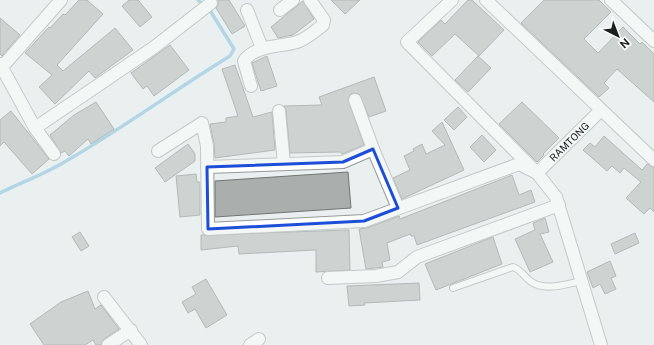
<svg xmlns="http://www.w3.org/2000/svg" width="654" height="345" font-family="'Public Sans',sans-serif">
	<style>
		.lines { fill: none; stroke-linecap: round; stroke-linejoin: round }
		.stream { stroke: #6fb7db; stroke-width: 3.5 }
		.building { fill: #aaafad; stroke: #717673 }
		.lane-casing { stroke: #959b9a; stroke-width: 8 }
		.street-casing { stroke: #959b9a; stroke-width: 14 }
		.lane { stroke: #fff; stroke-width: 6 }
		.street { stroke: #fff; stroke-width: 12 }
		.marked { fill: none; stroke: #1d4ed8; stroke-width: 3; stroke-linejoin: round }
		.labels { text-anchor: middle; stroke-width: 4; stroke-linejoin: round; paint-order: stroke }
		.street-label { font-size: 10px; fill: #1d1f1f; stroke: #fff }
	</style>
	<rect width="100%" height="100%" fill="#eaf0ef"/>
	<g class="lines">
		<path class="stream" d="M0 193C20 183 42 175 61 164 119 131 173 91 230 56L234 49 211 12 198 0"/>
	</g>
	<g class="building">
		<polygon points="79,0 87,0 103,14 57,65 63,71 115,28 133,50 95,78 89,71 55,104 39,87 52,75 25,53 49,27 50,28 63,14 65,15"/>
		<polygon points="129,0 138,0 152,17 140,27 122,6"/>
		<polygon points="218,0 229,0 245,26 232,34 216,8 218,5"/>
		<polygon points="331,0 360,0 345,14"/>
		<polygon points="468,0 472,0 504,30 479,56 455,34 432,56 418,42 441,20 445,24"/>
		<polygon points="544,0 599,0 611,12 584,39 598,53 623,27 640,44 642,42 654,54 654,102 617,69 604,83 609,88 599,97 521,23"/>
		<polygon points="303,1 314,19 293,35 278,38 271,27"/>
		<polygon points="0,18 20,35 2,56 0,54"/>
		<polygon points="170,45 189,70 154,96 147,86 143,89 131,73"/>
		<polygon points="267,56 277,86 261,91 252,63"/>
		<polygon points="478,56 491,68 468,92 455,80"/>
		<polygon points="235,65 253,117 272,112 275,150 215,158 214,144 210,124 226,122 226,118 238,116 222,69"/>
		<polygon points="374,77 386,111 369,117 359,94 352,93 348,99 364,145 342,154 340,152 290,153 286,110 284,106 322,105 319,97"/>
		<polygon points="96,102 114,129 91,144 88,139 69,156 65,151 61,153 50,135 74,115"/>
		<polygon points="522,102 559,138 543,154 544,155 537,162 499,124"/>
		<polygon points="458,107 467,117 454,130 444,120"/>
		<polygon points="11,111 49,159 32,174 4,142 0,146 0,120"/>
		<polygon points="442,122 464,170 402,199 393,178 410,170 404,156 414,151 413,149 422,144 426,154 445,145 432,131"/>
		<polygon points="482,135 496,150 484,162 470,147"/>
		<polygon points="604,136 642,170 647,164 654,167 654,212 650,208 644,214 626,198 641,182 624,168 620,173 612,166 607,171 583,150 590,143 595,147"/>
		<polygon points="188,144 195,154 195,161 165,182 155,168"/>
		<polygon points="348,172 351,208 215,217 215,181"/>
		<polygon points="196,174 197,182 200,182 200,215 180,217 176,176"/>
		<polygon points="512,175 519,195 531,190 535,202 417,245 414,236 411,236 410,234 387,243 390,260 382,262 383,267 366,269 359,229 367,228 399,216 400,219"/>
		<polygon points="545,218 549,232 540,234 553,262 530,272 515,239 535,230 533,223"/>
		<polygon points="349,230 350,270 316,272 316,250 239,254 238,246 201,250 201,235"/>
		<polygon points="80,232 89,246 81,251 72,237"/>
		<polygon points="635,233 639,243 615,254 611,244"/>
		<polygon points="493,237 502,264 436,290 425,264"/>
		<polygon points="610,261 616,276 611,278 616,289 605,294 600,284 593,288 587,272"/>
		<polygon points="206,279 227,315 206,328 195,309 188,313 182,302 196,294 192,287"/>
		<polygon points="419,283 420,300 364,303 365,305 349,306 347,286"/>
		<polygon points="88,291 95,309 101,305 119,329 104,339 101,345 96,345 93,340 85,345 44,345 30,324 61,302"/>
	</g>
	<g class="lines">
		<defs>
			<path id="lane" d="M453 288 513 267C520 269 525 277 530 281 545 292 566 284 582 281"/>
			<g id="street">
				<polyline points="452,0 407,42 537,173 556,197 601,345"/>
				<polyline points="486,0 654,160"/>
				<polyline points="611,0 654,41"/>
				<polyline points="247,10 262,48"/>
				<polyline points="280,10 293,0"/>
				<polyline points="0,64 35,128 54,154"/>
				<polyline points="2,67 61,0"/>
				<path d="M251 86 244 61C255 45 280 47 297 42 307 39 315 31 323 25L324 20 310 0"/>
				<polyline points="355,100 373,149 398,208"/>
				<polyline points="279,111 284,164"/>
				<polyline points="35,128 153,48 211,3"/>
				<polyline points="158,151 202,123 207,146 208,229 364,221 519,164 537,173"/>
				<polyline points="207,167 343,162 373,149"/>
				<path id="s1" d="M537 173 601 110"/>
				<polyline points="328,278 376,276 398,272 417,257 559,205"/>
				<polyline points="104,297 141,345"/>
				<polyline points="108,345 131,330"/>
				<polyline points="250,345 259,339"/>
			</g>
		</defs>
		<use href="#lane" class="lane-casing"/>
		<use href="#street" class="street-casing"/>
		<use href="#lane" class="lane"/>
		<use href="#street" class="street"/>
	</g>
	<path d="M0 0H654V345H0ZM373 149 398 208 364 221 208 229 207 167 343 162Z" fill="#eaf0ef" fill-opacity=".55" fill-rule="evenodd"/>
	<path class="marked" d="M373 149 398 208 364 221 208 229 207 167 343 162Z"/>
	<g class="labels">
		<g class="street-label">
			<text dy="4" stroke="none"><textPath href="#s1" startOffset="45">RAMTONG</textPath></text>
		</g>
	</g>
	<g transform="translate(618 36) rotate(138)" stroke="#ffffff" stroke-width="3" paint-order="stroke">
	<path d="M0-3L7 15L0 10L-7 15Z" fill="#1d1f1f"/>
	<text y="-6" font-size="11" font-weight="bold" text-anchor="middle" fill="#1d1f1f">N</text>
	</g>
</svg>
